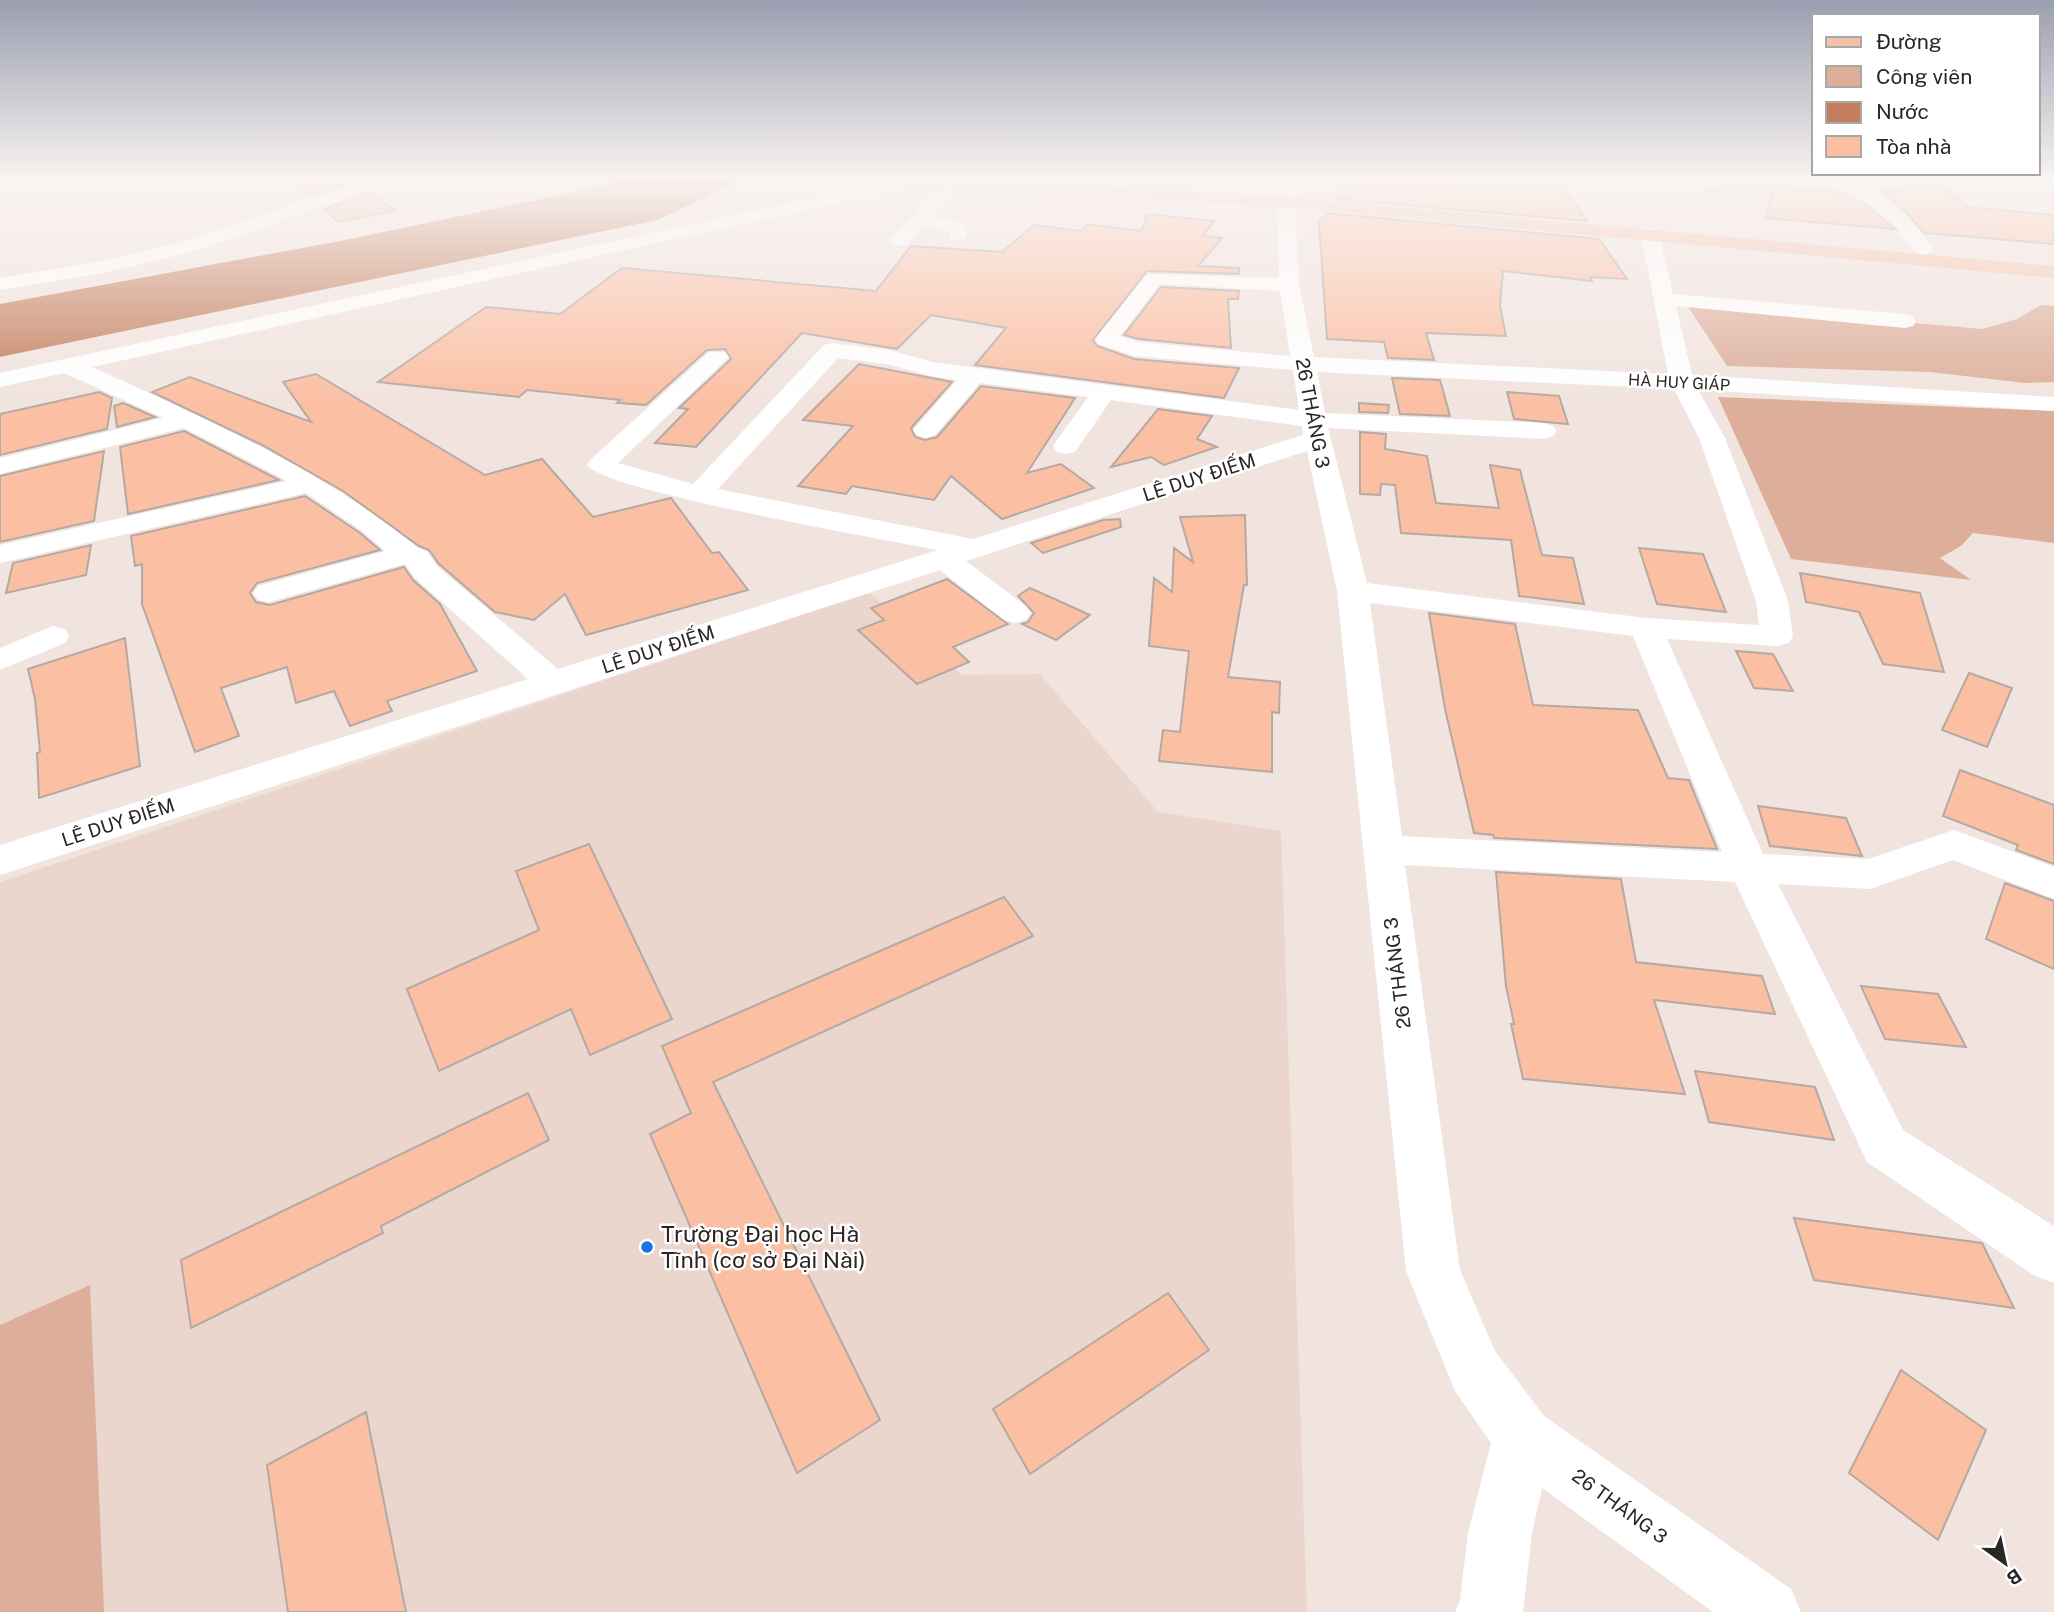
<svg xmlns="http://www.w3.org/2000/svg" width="2054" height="1612" font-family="'Public Sans',sans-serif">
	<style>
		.built { fill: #ead6cd }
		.green { fill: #ddaf9b }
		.water { fill: #c47e5d }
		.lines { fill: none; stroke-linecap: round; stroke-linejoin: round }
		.stream { fill: #c47e5d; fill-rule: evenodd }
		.building { fill: #fbbfa3; stroke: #b5a9a4; stroke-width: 2 }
		.minor { fill: #fff; fill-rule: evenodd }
		.major { fill: #f4c1a9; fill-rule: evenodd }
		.poi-dot { fill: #1873dd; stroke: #fff; stroke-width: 2.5 }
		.labels { text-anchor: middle; stroke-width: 5; stroke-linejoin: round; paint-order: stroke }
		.far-street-label { font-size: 16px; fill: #2a2624; stroke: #fff }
		.street-label { font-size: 19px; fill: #2a2624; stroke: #fff }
		.near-poi-label { font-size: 23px; fill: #2a2624; stroke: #fff; text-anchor: start }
	</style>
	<rect width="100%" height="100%" fill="#f1e4df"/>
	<polygon class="built" points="869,592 962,675 1040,674 1158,812 1281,831 1307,1612 0,1612 0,882"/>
	<g class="green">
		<polygon points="1685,302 1982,329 2017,319 2041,305 2054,306 2054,382 2025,383 1930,372 1727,366"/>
		<polygon points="1718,397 2054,411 2054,543 1973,533 1961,546 1940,558 1971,580 1791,559"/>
		<polygon points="90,1285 104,1612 0,1612 0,1325"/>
	</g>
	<polygon class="water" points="619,179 745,179 657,220 0,357 0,304 340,241 585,190"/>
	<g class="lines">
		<polygon class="stream" points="1792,179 1804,179 1707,192 1705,191"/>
	</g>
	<g class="building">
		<polygon points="292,179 356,179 358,180 310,196"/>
		<polygon points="1350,179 1462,179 1461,184 1563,187 1587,221 1336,199"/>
		<polygon points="1919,185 1944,186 1967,207 2054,215 2054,244 1924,233 1907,213 1884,194 1891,195 1885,190"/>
		<polygon points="1773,187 1834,191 1868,206 1895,229 1766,218"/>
		<polygon points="372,192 395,211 338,222 324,209"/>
		<polygon points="1326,213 1599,239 1627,279 1590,277 1592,281 1503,271 1500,306 1506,336 1426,333 1434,360 1388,358 1384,342 1327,339 1319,223"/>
		<polygon points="1147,214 1214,221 1203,236 1222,238 1198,266 1239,268 1239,274 1147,271 1093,340 1097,346 1134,359 1239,368 1224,398 975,365 1006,328 931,315 897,349 802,333 696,447 655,443 688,409 679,408 731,359 725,349 707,350 646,405 617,403 620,400 527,390 519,397 378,382 486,307 560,314 622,268 876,291 911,246 1002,252 1034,225 1081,231 1087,224 1142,231"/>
		<polygon points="1161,287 1239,291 1238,299 1228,299 1231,348 1139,339 1124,335"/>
		<polygon points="859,364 952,382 911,428 915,437 925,440 937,437 981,386 1075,398 1027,473 1061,464 1094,488 1002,519 951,476 934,500 852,486 846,494 798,486 853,426 803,420"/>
		<polygon points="316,374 485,475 542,459 593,517 671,498 712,553 719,552 748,590 586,635 565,594 534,620 495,612 439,564 429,550 419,546 343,491 262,445 152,392 190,377 311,422 283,382"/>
		<polygon points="1392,378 1440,380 1450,416 1400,414"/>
		<polygon points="99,392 112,398 107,429 0,455 0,414"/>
		<polygon points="1507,392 1559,396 1568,424 1514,419"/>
		<polygon points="123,403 155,417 117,427 114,406"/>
		<polygon points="1359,403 1389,405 1388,413 1359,412"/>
		<polygon points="1158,409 1212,416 1197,439 1217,447 1164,465 1151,457 1111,467"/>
		<polygon points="184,431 279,480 128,514 120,447"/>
		<polygon points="1360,432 1386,434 1385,449 1427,456 1436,503 1499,508 1490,465 1520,470 1542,555 1573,558 1584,604 1519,596 1511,540 1401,533 1395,485 1381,484 1380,495 1360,494"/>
		<polygon points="104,451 94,521 0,542 0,476"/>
		<polygon points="305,496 360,533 380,550 257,583 250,593 256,602 270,605 404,567 413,580 440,604 477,671 387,701 392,711 350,726 334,691 296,703 287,667 221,688 239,736 195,752 142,604 142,564 135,566 131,536"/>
		<polygon points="1245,515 1247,585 1244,585 1228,677 1280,682 1279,713 1272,712 1272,772 1159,761 1163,730 1180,732 1189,651 1149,646 1154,578 1172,592 1174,548 1193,562 1180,517"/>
		<polygon points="1120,519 1121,527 1043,553 1031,543 1103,520"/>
		<polygon points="91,545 86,575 6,593 13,563"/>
		<polygon points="1639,548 1703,554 1726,612 1657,604"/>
		<polygon points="1800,573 1920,593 1944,672 1883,664 1859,612 1806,602"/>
		<polygon points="947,579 1008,624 953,647 969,662 917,684 858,630 884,620 871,608"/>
		<polygon points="1030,588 1090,615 1056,640 1022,624 1028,622 1034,613 1018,596"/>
		<polygon points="1429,613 1515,624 1533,705 1638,710 1668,778 1689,780 1717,849 1494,838 1493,835 1474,833 1445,709"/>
		<polygon points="125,638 140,766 39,798 37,753 40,752 35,699 28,669"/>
		<polygon points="1736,651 1773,654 1793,691 1754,688"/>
		<polygon points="1969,673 2012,688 1987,747 1942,730"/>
		<polygon points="1960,770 2054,805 2054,864 2016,850 2018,845 1943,816"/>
		<polygon points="1758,806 1846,818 1862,856 1770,846"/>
		<polygon points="589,844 672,1019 590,1055 571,1009 439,1071 407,989 539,930 516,871"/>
		<polygon points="1496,872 1621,879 1636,962 1762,976 1775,1014 1654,1000 1685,1094 1523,1079 1511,1024 1514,1024 1506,986"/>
		<polygon points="2005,883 2054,901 2054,969 1986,939"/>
		<polygon points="1004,897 1033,936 713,1082 880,1420 797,1473 650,1134 691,1113 662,1046"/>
		<polygon points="1861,986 1938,994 1966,1047 1885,1039"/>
		<polygon points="1695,1071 1815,1087 1834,1140 1709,1122"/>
		<polygon points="528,1093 549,1140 381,1226 383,1233 191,1328 181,1260"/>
		<polygon points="1794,1218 1982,1243 2014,1308 1814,1280"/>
		<polygon points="1168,1293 1209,1350 1030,1474 993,1409"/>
		<polygon points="1901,1370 1986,1430 1938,1540 1849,1473"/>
		<polygon points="366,1412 406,1612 288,1612 267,1465"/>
	</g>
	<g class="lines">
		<g class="minor">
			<polygon points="369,179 393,179 391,183 188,253 99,274 0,290 0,278 99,262 175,244"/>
			<path d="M902 179H918L921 182 912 187 92 367C206 419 320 468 418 548L427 551 437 566 558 669 938 550C889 540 604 491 587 465L591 459 709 352H725L729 357 618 463 693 484 824 345 832 343 889 350 933 362 1299 410 1293 370 1135 356 1098 344 1095 339 1147 274 1279 278 1277 202 1281 192 1277 179H1293L1299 192 1295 202 1299 285 1314 357 1668 374 1641 234 1650 228 1659 234 1673 294 1905 314 1913 316 1916 321 1913 326 1905 328 1676 306 1692 375 2054 397V411L1698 390 1725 438 1788 601 1793 636 1789 643 1777 646 1667 639 1763 854 1868 859 1954 830 2054 867V899L1953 860 1870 889 1778 884 1903 1130 2054 1226V1283L2035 1276 1867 1162 1735 882 1405 865 1460 1270 1495 1351 1544 1416 1791 1589 1801 1612H1713L1542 1488 1532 1533 1523 1612H1455L1460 1600 1468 1533 1491 1443 1455 1391 1406 1271 1337 591 1307 451 966 561 1026 606 1031 613 1026 620 1015 623 1004 620 940 570 0 875V845L528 679 415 578 405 564 269 602 258 600 253 593 258 586 385 551 362 531 306 493 0 563V545L287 481 184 428 0 474V458L163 418 64 373 0 387V373ZM1160 284 1280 291 1290 356 1138 342 1120 336ZM838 358 887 364 931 376 957 380 913 430 917 435 926 438 935 435 980 383 1088 397 1053 446 1057 452 1066 454 1075 452 1111 400 1302 426 1303 435 973 539 718 489ZM1317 372 1674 389 1699 438 1756 601 1759 625 1646 618 1367 583 1328 428 1544 439 1553 436 1557 431 1553 426 1544 423 1325 413ZM1370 603 1633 636 1722 852 1402 836Z"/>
			<polygon points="955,179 964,184 933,217 964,222 966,235 964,239 950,239 948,230 924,226 906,245 892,245 889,241 892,237 949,180"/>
			<path d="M1819 179H1924L1916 184 1869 189C1896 200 1917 226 1934 250L1924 256C1910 252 1903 234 1894 224 1873 201 1849 194 1821 183Z"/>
			<polygon points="53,626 65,629 69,636 65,643 0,670 0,648"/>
		</g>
		<polygon class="major" points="861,179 961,179 1286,197 2054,266 2054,278 1286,207 869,184"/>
	</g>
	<linearGradient id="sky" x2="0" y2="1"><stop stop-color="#999eb0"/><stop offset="0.44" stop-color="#f9f3f1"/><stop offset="1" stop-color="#f9f3f1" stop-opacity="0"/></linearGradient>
	<rect width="2054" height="405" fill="url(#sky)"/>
	<circle class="poi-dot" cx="647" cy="1247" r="7"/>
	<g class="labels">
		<g class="far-street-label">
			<text transform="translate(1679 382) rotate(3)" y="6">HÀ HUY GIÁP</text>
		</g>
		<g class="street-label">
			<text transform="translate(1313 413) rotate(79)" y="7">26 THÁNG 3</text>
			<text transform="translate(1199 477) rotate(-18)" y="7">LÊ DUY ĐIẾM</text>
			<text transform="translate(658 649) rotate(-18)" y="7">LÊ DUY ĐIẾM</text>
			<text transform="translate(118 822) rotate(-18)" y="7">LÊ DUY ĐIẾM</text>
			<text transform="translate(1397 973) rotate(-97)" y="7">26 THÁNG 3</text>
			<text transform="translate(1620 1506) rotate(36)" y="7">26 THÁNG 3</text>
		</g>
		<g class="near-poi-label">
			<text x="661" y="1242">Trường Đại học Hà<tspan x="661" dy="26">Tĩnh (cơ sở Đại Nài)</tspan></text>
		</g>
	</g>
	<rect x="1812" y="14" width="228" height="161" fill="#ffffff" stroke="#aaa8a7" stroke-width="2"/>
	<rect x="1826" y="37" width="35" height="10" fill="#f4c1a9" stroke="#aaa8a7" stroke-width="2"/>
	<text x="1876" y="49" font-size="21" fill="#2a2624">Đường</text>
	<rect x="1826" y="66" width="35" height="21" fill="#ddaf9b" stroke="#aaa8a7" stroke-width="2"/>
	<text x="1876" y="84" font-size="21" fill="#2a2624">Công viên</text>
	<rect x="1826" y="102" width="35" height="21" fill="#c47e5d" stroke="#aaa8a7" stroke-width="2"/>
	<text x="1876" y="119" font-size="21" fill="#2a2624">Nước</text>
	<rect x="1826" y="136" width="35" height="21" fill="#fbbfa3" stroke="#aaa8a7" stroke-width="2"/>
	<text x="1876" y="154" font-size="21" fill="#2a2624">Tòa nhà</text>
	<g transform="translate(2005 1563) rotate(147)" stroke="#ffffff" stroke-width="5" paint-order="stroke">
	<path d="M0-5L12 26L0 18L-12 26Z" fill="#2a2624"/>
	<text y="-10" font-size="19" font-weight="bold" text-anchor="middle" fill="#2a2624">B</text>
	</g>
</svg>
